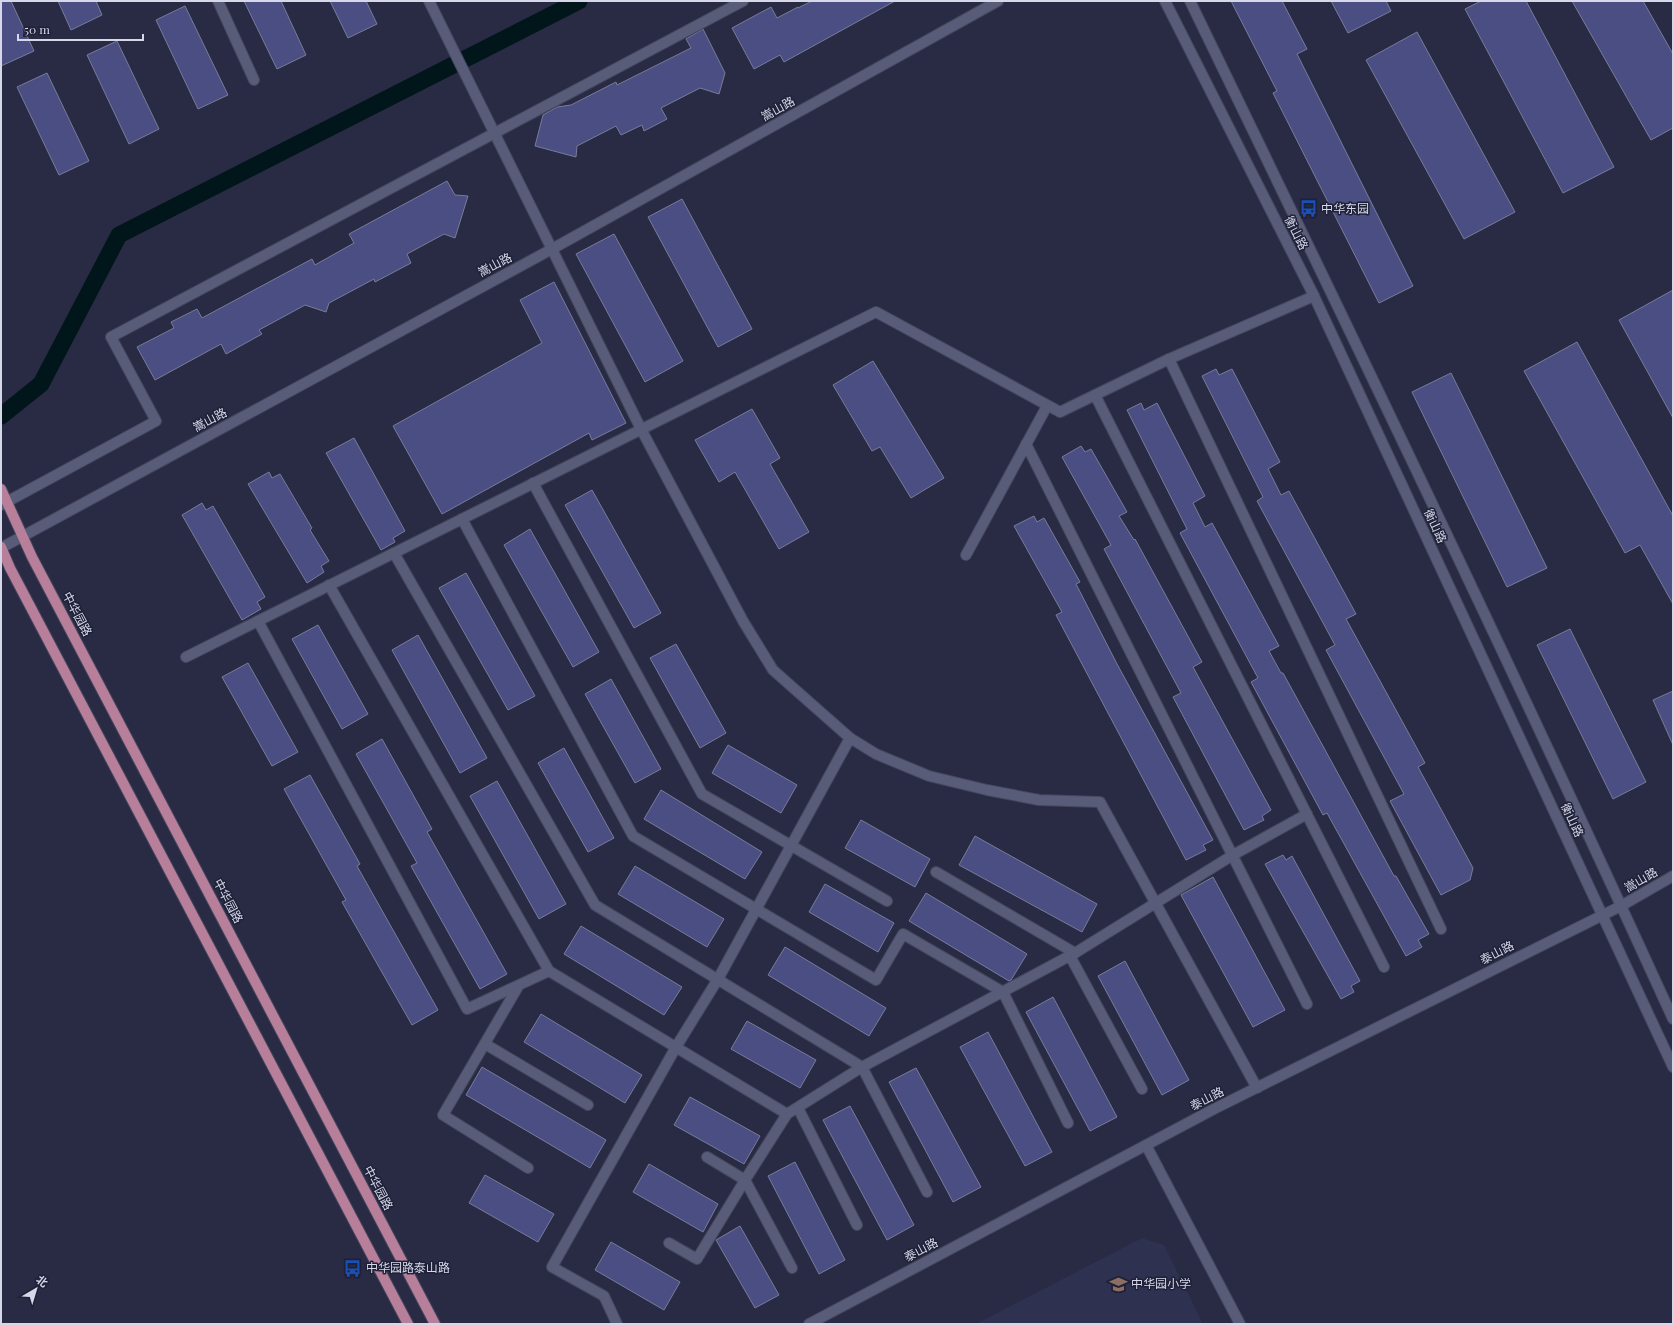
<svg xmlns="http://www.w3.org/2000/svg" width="1674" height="1325" font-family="'Playfair Display','Noto Sans SC',serif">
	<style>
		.built { fill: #2f3151 }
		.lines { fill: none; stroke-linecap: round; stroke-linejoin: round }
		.canal { stroke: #00161a; stroke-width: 17 }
		.building { fill: #4b4e83; stroke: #787c99 }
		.minor-casing { stroke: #45465c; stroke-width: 12 }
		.major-casing { stroke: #45465c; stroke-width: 12 }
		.minor { stroke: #595c78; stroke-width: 10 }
		.major { stroke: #b87f9b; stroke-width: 10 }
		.labels { text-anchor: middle; stroke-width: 3; stroke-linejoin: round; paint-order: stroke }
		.street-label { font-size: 12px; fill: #d6d8e9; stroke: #1f2139 }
		.poi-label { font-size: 12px; fill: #d6d8e9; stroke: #1f2139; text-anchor: start }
	</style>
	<rect width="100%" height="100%" fill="#292b44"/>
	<polygon class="built" points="1142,1238 1164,1245 1203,1324 976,1324"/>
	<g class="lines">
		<polyline class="canal" points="1,416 41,384 119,235 579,1"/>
	</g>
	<g class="building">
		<polygon points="1,1 11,1 34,51 1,66"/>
		<polygon points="58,1 96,1 102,15 71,30"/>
		<polygon points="244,1 281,1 306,55 277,69"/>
		<polygon points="330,1 366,1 377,24 348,38"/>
		<polygon points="812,1 895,1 784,62 780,55 754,69 732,28 771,7 777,18 798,7 798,8"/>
		<polygon points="1231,1 1282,1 1307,49 1297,54 1413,286 1379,303 1273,93 1277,91"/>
		<polygon points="1331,1 1386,1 1391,11 1348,33"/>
		<polygon points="1481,1 1526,1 1614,167 1563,193 1465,9"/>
		<polygon points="1572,1 1643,1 1673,54 1673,128 1651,140"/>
		<polygon points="185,6 228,95 198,109 156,20"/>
		<polygon points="703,29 725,73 719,94 700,88 661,108 667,119 644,131 642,125 621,135 616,126 577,146 576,157 535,146 543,115 557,107 571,105 616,82 617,85 691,48 686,39"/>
		<polygon points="1417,32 1515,212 1464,239 1366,60"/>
		<polygon points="117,41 159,129 129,144 87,55"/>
		<polygon points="47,73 89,161 59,175 17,87"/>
		<polygon points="447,181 455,195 468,196 455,238 444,234 407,254 411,263 375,282 374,279 329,303 326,312 305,305 259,330 262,334 226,354 221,344 155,380 137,347 174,328 171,322 197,309 202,318 312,259 315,265 354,243 349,234"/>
		<polygon points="682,199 752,329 718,347 648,217"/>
		<polygon points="614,234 683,361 645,382 576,254"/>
		<polygon points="554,282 626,423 592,440 589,433 442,514 393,426 542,343 520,300"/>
		<polygon points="1673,290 1673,418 1619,320"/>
		<polygon points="1577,342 1673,516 1673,604 1640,545 1625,553 1524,371"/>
		<polygon points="873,361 944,478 911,498 880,447 872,451 833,385"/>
		<polygon points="1216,369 1219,375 1232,369 1280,462 1268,469 1281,495 1289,491 1356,614 1346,619 1425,763 1418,767 1473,868 1470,880 1441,895 1390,801 1404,794 1326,650 1335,645 1257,501 1263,497 1202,376"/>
		<polygon points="1451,373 1547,568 1507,587 1412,392"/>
		<polygon points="1141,403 1144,410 1157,403 1205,496 1193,503 1205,527 1212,523 1279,646 1269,651 1281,673 1283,673 1394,876 1396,876 1429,934 1418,940 1422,947 1406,956 1327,813 1323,815 1251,682 1258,678 1180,533 1187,529 1127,410"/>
		<polygon points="752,409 780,458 770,464 809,532 779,549 735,472 719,482 695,440"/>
		<polygon points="354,438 405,531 393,538 395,542 381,550 326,453"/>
		<polygon points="1081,446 1085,452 1091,449 1127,512 1119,516 1134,540 1135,539 1202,662 1193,667 1271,810 1262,816 1264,820 1244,830 1173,697 1181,693 1104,549 1111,545 1062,457"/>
		<polygon points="269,472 272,478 280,474 312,528 310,530 329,561 321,566 324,572 307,583 248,484"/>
		<polygon points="592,490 661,613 634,628 565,505"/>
		<polygon points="202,503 206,510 213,506 265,597 257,602 261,609 242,620 182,515"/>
		<polygon points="1034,516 1037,522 1044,518 1080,582 1076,584 1117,664 1213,840 1203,845 1206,850 1186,860 1056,615 1062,612 1014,526"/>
		<polygon points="530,529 599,652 573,667 504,545"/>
		<polygon points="466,573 535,696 508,710 439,588"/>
		<polygon points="318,625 368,714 342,729 292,639"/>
		<polygon points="1570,629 1646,782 1613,799 1537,645"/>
		<polygon points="418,635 487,758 460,773 392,650"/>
		<polygon points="676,644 726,733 700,748 650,658"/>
		<polygon points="248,663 298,752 272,766 222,677"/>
		<polygon points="611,679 661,769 635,783 585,694"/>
		<polygon points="1673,691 1673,745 1653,700"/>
		<polygon points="382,739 432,829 427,832 507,974 480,989 411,866 417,863 356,754"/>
		<polygon points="728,745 797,785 781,813 712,773"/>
		<polygon points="564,748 614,838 588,852 538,763"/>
		<polygon points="310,775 360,864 357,866 438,1010 412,1025 342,902 346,900 284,789"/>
		<polygon points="497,781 566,904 539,919 470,796"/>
		<polygon points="661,790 762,852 745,879 644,819"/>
		<polygon points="861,820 930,859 915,887 845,848"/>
		<polygon points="975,836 1097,904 1082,932 959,865"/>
		<polygon points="1283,855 1286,860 1292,856 1360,981 1351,986 1354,992 1341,999 1265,864"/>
		<polygon points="635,866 724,919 707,947 618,894"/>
		<polygon points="1213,877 1285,1010 1253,1027 1181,895"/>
		<polygon points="825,884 894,923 878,952 809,912"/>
		<polygon points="926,893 1027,954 1011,980 1009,981 909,921"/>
		<polygon points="581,926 682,987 664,1015 564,954"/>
		<polygon points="785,947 886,1008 869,1036 768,975"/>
		<polygon points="1125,961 1189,1080 1162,1095 1098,976"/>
		<polygon points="1053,997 1117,1117 1090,1131 1026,1012"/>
		<polygon points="541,1014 642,1075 625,1103 524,1042"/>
		<polygon points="747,1021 816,1060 800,1088 731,1049"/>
		<polygon points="988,1032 1052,1152 1025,1166 960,1047"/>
		<polygon points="482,1067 606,1140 590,1168 466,1095"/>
		<polygon points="916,1068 981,1187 953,1202 889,1082"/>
		<polygon points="690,1097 760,1136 744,1164 674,1125"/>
		<polygon points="850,1106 914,1225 887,1240 823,1120"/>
		<polygon points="795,1162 845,1260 819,1274 768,1176"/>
		<polygon points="649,1164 718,1204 703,1232 633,1192"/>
		<polygon points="485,1175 554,1214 538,1242 469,1203"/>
		<polygon points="740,1226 779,1295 755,1308 716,1240"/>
		<polygon points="611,1242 680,1282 664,1310 595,1270"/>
	</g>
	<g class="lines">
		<defs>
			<g id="minor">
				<polyline points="218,1 254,80"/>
				<polyline points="429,1 641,429 743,621 773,670 850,738 876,754 929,776 987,790 1039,800 1100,802 1257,1088"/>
				<polyline points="1165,1 1314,296 1673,1067"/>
				<path d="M1190 1C1354 339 1517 677 1673 1019"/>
				<polyline points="1169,359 1441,929"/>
				<polyline points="1095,395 1384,967"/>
				<polyline points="1026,444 1307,1004"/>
				<polyline points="533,483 702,794 887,901"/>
				<polyline points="1,505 156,421 111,337 743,1"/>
				<polyline points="462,519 633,836 876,980 903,934 1003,992 1068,1123"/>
				<polyline points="1,548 552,249 998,1"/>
				<polyline points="394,553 595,905 862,1067 927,1192"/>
				<polyline points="966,555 1047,406"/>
				<polyline points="329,585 549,971 787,1114 862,1067 1075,953 1233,855 1307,814"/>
				<polyline points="258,621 467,1009 549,971"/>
				<polyline points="186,657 876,312 1060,412 1169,359 1314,296"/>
				<polyline points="936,872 1075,953"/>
				<polyline points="1070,956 1142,1089"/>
				<polyline points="519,985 443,1115 528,1168"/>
				<polyline points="485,1044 588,1105"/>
				<polyline points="798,1108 857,1225"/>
				<polyline points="1146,1145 1240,1324"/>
				<polyline points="707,1157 745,1180 787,1114"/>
				<polyline points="669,1243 697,1259 745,1180 792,1268"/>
				<polyline points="617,1324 604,1296 552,1267 676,1047 718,979 850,738"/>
				<polyline points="809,1324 1214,1109 1621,906 1673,876"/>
			</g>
			<g id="major">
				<polyline points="1,489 32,557 435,1324"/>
				<polyline points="1,547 10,568 408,1324"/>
			</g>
		</defs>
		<use href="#minor" class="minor-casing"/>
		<use href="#major" class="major-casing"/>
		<use href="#minor" class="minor"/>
		<use href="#major" class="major"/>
	</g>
	<defs>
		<symbol id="bus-bare" viewBox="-9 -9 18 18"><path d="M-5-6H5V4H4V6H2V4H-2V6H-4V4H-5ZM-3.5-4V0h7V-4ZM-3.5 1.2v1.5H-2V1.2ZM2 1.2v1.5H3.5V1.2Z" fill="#1a4fb4" stroke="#1f2139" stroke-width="2.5" paint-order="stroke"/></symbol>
		<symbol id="school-bare" viewBox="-9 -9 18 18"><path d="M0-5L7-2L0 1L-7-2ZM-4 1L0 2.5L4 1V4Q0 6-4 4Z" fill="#8d6e63" stroke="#1f2139" stroke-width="2.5" paint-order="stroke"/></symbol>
	</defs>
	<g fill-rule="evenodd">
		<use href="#bus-bare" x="1296" y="196" width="25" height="25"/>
		<use href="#bus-bare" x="340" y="1256" width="25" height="25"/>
		<use href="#school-bare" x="1106" y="1272" width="25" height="25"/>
	</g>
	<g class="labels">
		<g class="street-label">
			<text transform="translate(778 109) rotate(-29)" y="4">嵩山路</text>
			<text transform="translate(1296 233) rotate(63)" y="4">衡山路</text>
			<text transform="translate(495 265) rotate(-28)" y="4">嵩山路</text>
			<text transform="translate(210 420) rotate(-28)" y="4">嵩山路</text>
			<text transform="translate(1435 526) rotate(65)" y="4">衡山路</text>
			<text transform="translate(77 614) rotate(62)" y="4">中华园路</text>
			<text transform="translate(1572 820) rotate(65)" y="4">衡山路</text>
			<text transform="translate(1641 880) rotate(-30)" y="4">嵩山路</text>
			<text transform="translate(228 901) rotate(62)" y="4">中华园路</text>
			<text transform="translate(1497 953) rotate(-27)" y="4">泰山路</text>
			<text transform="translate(1207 1099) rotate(-27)" y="4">泰山路</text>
			<text transform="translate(378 1188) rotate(62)" y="4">中华园路</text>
			<text transform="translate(921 1250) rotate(-28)" y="4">泰山路</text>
		</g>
		<g class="poi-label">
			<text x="1321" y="213">中华东园</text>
			<text x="366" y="1272">中华园路泰山路</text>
			<text x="1131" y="1288">中华园小学</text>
		</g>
	</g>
	<rect width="1674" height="1325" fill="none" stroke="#d6d8e9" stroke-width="4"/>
	<g transform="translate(36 1289) rotate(38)" stroke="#1f2139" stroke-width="3" paint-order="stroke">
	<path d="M0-3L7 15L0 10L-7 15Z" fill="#d6d8e9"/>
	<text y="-6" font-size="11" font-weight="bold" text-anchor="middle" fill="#d6d8e9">北</text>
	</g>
	<path d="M18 34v6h125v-6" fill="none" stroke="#d6d8e9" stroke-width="2"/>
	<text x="24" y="34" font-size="12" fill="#d6d8e9" stroke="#1f2139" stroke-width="3" paint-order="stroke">50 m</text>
</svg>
